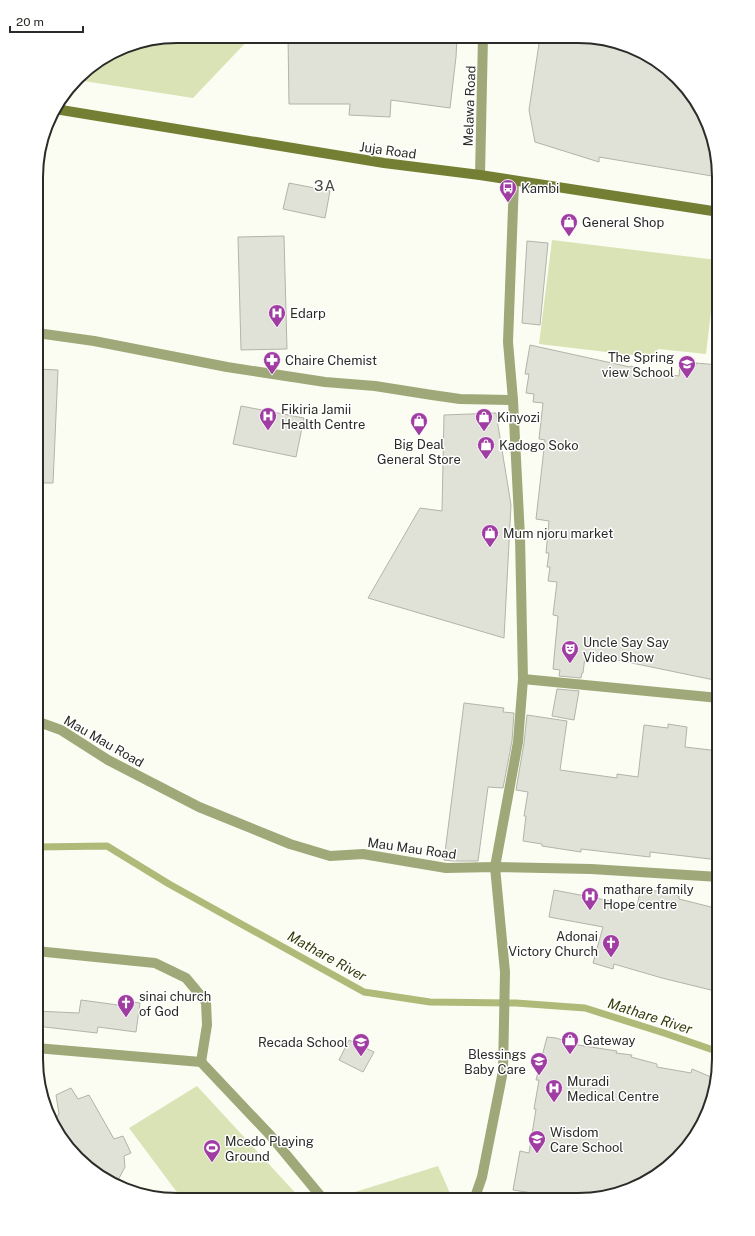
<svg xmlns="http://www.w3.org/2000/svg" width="755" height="1236" font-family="'Public Sans',sans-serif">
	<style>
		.green { fill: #dae3b5 }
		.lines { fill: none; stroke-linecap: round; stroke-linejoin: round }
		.stream { stroke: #afba79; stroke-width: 7 }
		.building { fill: #e0e2d7; stroke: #b2b4aa }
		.service { stroke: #9fa878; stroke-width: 10 }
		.minor { stroke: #9fa878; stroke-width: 10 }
		.secondary { stroke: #747f34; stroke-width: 10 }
		.labels { text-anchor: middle; stroke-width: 3; stroke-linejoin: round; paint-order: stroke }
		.street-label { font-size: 13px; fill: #2b2c27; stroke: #fff }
		.poi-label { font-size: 13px; fill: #2b2c27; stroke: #fff; text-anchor: start }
		.water-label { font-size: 14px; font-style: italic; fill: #363c09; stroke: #fff }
		.quarter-label { font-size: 15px; letter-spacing: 1px; fill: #474940; stroke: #fff }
		.rim { fill: none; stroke: #2b2c27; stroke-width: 2 }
	</style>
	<rect width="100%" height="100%" fill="#fbfdf2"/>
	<g class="green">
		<polygon points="177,36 252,36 193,98 77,80 84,71 123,47"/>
		<polygon points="552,240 717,260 706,354 658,349 657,358 539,344"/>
		<polygon points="197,1086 301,1199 182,1199 129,1128"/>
		<polygon points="438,1166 453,1200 337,1199 336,1198"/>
	</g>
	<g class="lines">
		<polyline class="stream" points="36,847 107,846 169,884 364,992 430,1002 516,1003 585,1008 664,1033 719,1052"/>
	</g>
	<g class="building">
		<polygon points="288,36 457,37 456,57 450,108 391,100 390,117 349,115 350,104 289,104"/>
		<polygon points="540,37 597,37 664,65 708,123 715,156 712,176 599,157 599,162 535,142 529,110"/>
		<polygon points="289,183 330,191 325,218 283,209"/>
		<polygon points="284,236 287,349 241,350 238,237"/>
		<polygon points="527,241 548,243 540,325 522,323"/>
		<polygon points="530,345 630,367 631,366 649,372 679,376 680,363 696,365 696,363 719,365 719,681 598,656 598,659 585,657 583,673 582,673 581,678 559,676 560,670 553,669 558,616 553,615 557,582 548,581 550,567 547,567 549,553 546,553 549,521 536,519 545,440 539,439 543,403 533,402 534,394 526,393 529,374 525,374"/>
		<polygon points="37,369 58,370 53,483 37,483"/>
		<polygon points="241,406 304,418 296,457 233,444"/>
		<polygon points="496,413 511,505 504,638 368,598 420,508 442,511 444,415"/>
		<polygon points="557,689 579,691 574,720 552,716"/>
		<polygon points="464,703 504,708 503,712 514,713 512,741 503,788 488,787 478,861 453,861 444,860"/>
		<polygon points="527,715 567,721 560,770 617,778 617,774 638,777 644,725 668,728 668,724 687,727 685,747 719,751 719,860 650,852 650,857 581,849 581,852 542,846 542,844 523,841 526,816 524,816 528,792 516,790 524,743"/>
		<polygon points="641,888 679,896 679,899 719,909 719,992 662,978 614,964 613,969 593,963 603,927 549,917 554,890 637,906"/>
		<polygon points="81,1000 118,1005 119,1000 140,1003 136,1032 98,1027 97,1033 36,1026 36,1011 79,1013"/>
		<polygon points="547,1037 556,1038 578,1045 617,1051 616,1053 632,1055 631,1057 657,1064 657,1067 691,1073 692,1069 716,1079 708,1113 690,1145 632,1189 578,1200 513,1190 520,1151 529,1153 536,1109 534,1109 539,1080 536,1080"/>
		<polygon points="349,1040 374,1052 363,1072 339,1060"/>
		<polygon points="71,1088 78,1099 89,1095 114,1139 123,1136 131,1153 124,1156 125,1167 117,1182 91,1171 71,1143 53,1121 59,1114 56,1095"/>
	</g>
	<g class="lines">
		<g class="service">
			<polyline points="36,951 155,963 186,978 206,1002 207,1025 201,1062"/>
			<polyline points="36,1048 201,1062 270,1135 323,1199"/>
		</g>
		<g class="minor">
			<polyline points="480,175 483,37"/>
			<polyline points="37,333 94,341 227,367 325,382 375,386 432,395 460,399 513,400"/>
			<polyline points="523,679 719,698"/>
			<polyline points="36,721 61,730 108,760 199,807 290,844 330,856 363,854 446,868 495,867 591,869 719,877"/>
			<polyline points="474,1200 482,1177 503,1071 505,972 495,867 518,742 523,679 520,537 513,400 508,342 514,181"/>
		</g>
		<polyline class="secondary" points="55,109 384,163 480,175 719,212"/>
	</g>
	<defs>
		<symbol id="bus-pin" viewBox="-11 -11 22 30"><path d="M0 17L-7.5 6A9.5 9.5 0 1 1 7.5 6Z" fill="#a03da3" stroke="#fff"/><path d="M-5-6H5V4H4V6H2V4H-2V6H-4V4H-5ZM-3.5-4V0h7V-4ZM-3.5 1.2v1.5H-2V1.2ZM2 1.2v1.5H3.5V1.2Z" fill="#fff"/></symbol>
		<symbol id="shop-pin" viewBox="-11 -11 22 30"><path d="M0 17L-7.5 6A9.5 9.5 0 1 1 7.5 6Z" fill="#a03da3" stroke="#fff"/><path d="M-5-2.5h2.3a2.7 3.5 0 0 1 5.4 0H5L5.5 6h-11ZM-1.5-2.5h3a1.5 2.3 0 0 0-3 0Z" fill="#fff"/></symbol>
		<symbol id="hospital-pin" viewBox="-11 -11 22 30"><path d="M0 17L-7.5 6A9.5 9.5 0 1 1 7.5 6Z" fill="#a03da3" stroke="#fff"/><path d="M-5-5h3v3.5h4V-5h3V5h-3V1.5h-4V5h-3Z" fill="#fff"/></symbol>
		<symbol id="pharmacy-pin" viewBox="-11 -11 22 30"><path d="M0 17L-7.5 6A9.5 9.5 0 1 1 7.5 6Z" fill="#a03da3" stroke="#fff"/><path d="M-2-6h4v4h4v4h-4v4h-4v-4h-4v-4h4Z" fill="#fff"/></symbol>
		<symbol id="school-pin" viewBox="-11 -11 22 30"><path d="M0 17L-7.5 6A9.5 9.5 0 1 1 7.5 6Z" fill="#a03da3" stroke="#fff"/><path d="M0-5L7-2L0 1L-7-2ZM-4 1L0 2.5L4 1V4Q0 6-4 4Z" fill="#fff"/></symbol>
		<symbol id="theatre-pin" viewBox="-11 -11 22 30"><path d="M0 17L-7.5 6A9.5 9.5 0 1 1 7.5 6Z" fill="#a03da3" stroke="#fff"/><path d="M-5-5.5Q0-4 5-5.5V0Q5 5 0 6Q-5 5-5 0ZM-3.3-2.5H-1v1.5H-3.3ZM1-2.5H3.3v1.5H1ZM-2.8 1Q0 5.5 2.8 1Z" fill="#fff"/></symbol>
		<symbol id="church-pin" viewBox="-11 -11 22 30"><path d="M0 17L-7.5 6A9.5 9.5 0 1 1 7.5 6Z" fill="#a03da3" stroke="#fff"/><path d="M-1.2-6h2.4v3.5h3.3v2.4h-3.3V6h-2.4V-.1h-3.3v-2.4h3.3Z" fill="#fff"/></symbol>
		<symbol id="stadium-pin" viewBox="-11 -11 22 30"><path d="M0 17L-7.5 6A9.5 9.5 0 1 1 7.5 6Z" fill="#a03da3" stroke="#fff"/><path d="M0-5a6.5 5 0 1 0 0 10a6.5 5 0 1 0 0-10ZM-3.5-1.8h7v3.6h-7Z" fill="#fff"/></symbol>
	</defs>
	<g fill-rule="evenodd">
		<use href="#bus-pin" x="498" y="178" width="20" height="27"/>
		<use href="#shop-pin" x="559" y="212" width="20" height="27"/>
		<use href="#hospital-pin" x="267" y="303" width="20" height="27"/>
		<use href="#pharmacy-pin" x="262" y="350" width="20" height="27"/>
		<use href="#school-pin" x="677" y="354" width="20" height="27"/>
		<use href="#hospital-pin" x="258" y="406" width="20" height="27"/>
		<use href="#shop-pin" x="474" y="407" width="20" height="27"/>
		<use href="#shop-pin" x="409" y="411" width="20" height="27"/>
		<use href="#shop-pin" x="476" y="435" width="20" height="27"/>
		<use href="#shop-pin" x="480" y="523" width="20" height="27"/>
		<use href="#theatre-pin" x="560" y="639" width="20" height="27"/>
		<use href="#hospital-pin" x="580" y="886" width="20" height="27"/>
		<use href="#church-pin" x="601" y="933" width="20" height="27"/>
		<use href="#church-pin" x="116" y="993" width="20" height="27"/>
		<use href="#shop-pin" x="560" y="1030" width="20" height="27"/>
		<use href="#school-pin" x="351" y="1032" width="20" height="27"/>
		<use href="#school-pin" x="529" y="1051" width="20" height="27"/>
		<use href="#hospital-pin" x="544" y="1078" width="20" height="27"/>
		<use href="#school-pin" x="527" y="1129" width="20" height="27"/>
		<use href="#stadium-pin" x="202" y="1138" width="20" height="27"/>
	</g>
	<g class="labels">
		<g class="street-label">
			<text transform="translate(469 106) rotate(-88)" y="5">Melawa Road</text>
			<text transform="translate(388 150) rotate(8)" y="5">Juja Road</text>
			<text transform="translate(104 741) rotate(30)" y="5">Mau Mau Road</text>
			<text transform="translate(412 848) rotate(8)" y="5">Mau Mau Road</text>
		</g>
		<g class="poi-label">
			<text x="521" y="193">Kambi</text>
			<text x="582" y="227">General Shop</text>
			<text x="290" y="318">Edarp</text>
			<text x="674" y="362" text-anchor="end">The Spring<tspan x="674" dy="15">view School</tspan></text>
			<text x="285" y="365">Chaire Chemist</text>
			<text x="281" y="414">Fikiria Jamii<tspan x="281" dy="15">Health Centre</tspan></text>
			<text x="497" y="422">Kinyozi</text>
			<text x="419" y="449" text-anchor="middle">Big Deal<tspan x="419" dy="15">General Store</tspan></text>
			<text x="499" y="450">Kadogo Soko</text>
			<text x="503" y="538">Mum njoru market</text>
			<text x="583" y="647">Uncle Say Say<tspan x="583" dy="15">Video Show</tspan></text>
			<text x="603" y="894">mathare family<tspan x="603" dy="15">Hope centre</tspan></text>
			<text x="598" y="941" text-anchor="end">Adonai<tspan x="598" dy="15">Victory Church</tspan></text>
			<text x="139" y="1001">sinai church<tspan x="139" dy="15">of God</tspan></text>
			<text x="583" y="1045">Gateway</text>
			<text x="348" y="1047" text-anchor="end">Recada School</text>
			<text x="526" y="1059" text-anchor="end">Blessings<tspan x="526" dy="15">Baby Care</tspan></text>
			<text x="567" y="1086">Muradi<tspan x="567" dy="15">Medical Centre</tspan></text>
			<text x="550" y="1137">Wisdom<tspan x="550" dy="15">Care School</tspan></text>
			<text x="225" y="1146">Mcedo Playing<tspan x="225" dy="15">Ground</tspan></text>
		</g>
		<g class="water-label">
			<text transform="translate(327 956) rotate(29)" y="5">Mathare River</text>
			<text transform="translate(650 1016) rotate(18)" y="5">Mathare River</text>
		</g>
		<g class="quarter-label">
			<text x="325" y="191">3A</text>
		</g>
	</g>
	<path d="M0 0H755V1236H0ZM177 43H578A134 134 0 0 1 712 177V1059A134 134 0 0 1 578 1193H177A134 134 0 0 1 43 1059V177A134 134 0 0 1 177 43Z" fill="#fff" fill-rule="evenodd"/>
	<path class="rim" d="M177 43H578A134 134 0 0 1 712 177V1059A134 134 0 0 1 578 1193H177A134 134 0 0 1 43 1059V177A134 134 0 0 1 177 43Z"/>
	<path d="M10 26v6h73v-6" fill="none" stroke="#2b2c27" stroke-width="2"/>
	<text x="16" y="26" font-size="12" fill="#2b2c27" stroke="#ffffff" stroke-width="3" paint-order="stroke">20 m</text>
</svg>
